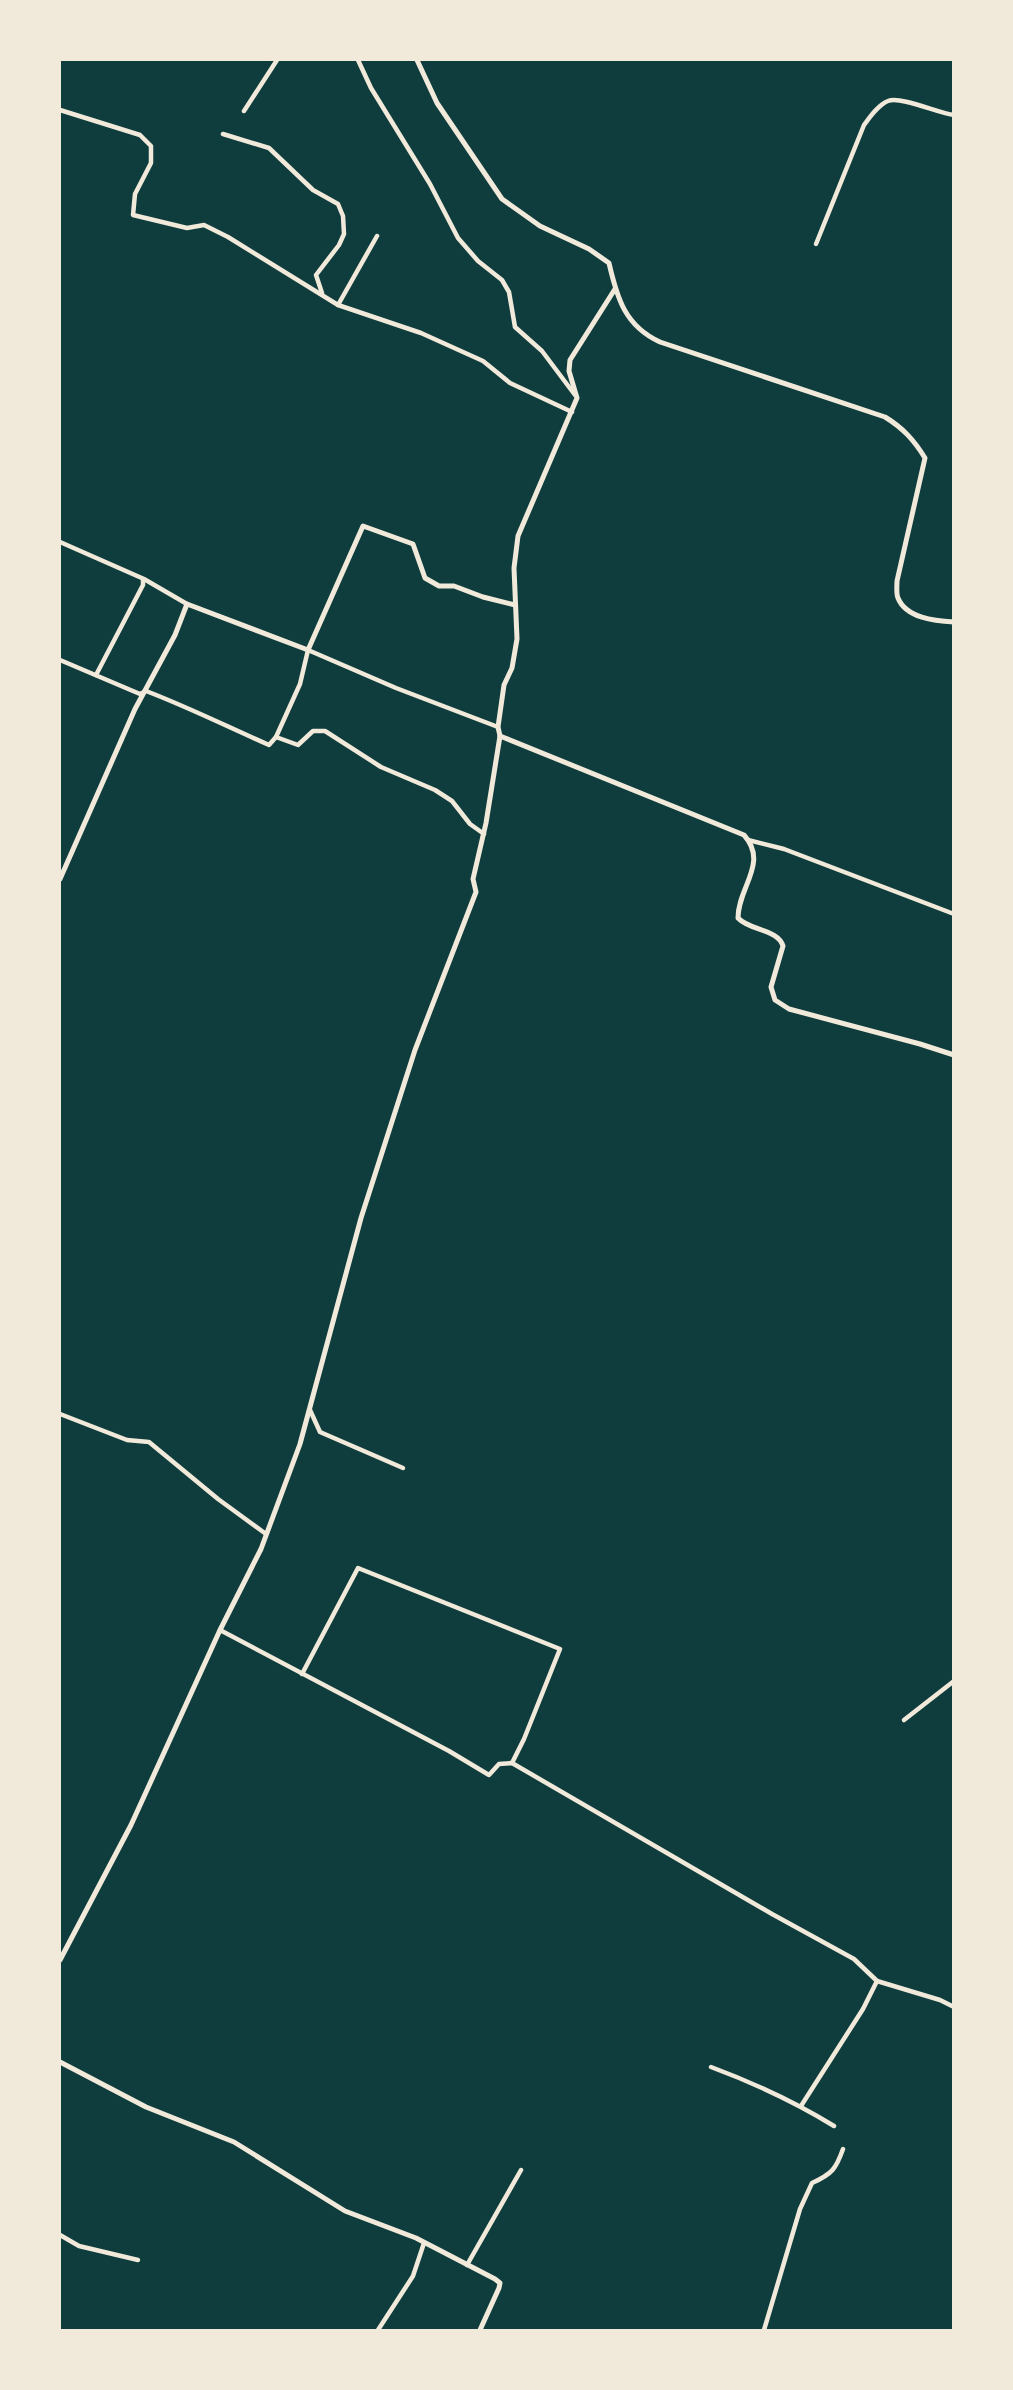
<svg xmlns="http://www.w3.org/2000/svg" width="1013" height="2390" font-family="'Nunito Sans',sans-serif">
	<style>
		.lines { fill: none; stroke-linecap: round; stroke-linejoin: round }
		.minor { stroke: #f1e9da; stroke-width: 4.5 }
		.tertiary { stroke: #f1e9da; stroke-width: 5 }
	</style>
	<rect width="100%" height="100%" fill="#0f3d3e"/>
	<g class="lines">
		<g class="minor">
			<polyline points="358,60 371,88 430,184 458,238 478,261 502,280 509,292 515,327 542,351 575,395"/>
			<polyline points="60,110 140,135 151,146 151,163 135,194 133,215 187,228 204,225 228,237 338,305 421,333 483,361 510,383 572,412"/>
			<polyline points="244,111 277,60"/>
			<polyline points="223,134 269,148 313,190 338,204 343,216 344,234 339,245 316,275 322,293"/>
			<path d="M816 244 864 125C870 117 878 105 888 101 901 96 938 113 954 115"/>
			<polyline points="338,305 377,236"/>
			<polyline points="60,542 144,579 187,604"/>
			<path d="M60 660 140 694 146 691C188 707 228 727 269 745L276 737 298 745 313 731H325L381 767 435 790 452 801 470 824 484 834"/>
			<polyline points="96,675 143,585 143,579"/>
			<polyline points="276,737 300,684 308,650 396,688 498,727"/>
			<polyline points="748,840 784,849 954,914"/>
			<polyline points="310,1410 320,1432 403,1468"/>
			<polyline points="60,1414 127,1440 149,1442 218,1499 266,1534"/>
			<polyline points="220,1630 449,1751 489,1775 499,1764 512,1763 772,1914 854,1959 877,1981 940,2000 954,2007"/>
			<polyline points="302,1674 358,1568 560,1649 524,1739 512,1763"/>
			<polyline points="904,1720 954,1681"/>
			<path d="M711 2067C754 2083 795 2102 834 2126"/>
			<polyline points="801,2106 863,2009 877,1981"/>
			<polyline points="60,2235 79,2246 138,2260"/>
			<polyline points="467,2265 521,2170"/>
			<polyline points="378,2330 413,2276 424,2243"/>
			<path d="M764 2330 800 2209 812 2183C832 2174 836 2169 843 2149"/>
		</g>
		<g class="tertiary">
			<path d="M417 60 437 103 502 199 540 226 589 249 609 263C617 298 625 326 660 342L885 417C903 428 914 440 925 458L897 581C897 586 896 594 898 598 906 618 935 621 954 622"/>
			<path d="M500 736 744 835C769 863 738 887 738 918 750 931 778 929 783 946L771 987 775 1000 789 1009 920 1044 954 1055"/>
			<polyline points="60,879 135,709 175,635 187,604 308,650 363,526 413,544 425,578 439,586 454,586 483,597 515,605"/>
			<polyline points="60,1960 131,1825 220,1630 261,1549 300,1444 361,1218 415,1050 476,892 473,879 486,823 500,736 498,727 504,685 512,668 517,639 514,568 518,536 577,398 569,371 570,360 615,289"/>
			<polyline points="60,2062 146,2107 234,2142 345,2211 416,2238 495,2279 500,2283 499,2288 480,2330"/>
		</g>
	</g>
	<rect width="1013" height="2390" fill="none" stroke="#f1e9da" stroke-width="122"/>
</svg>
